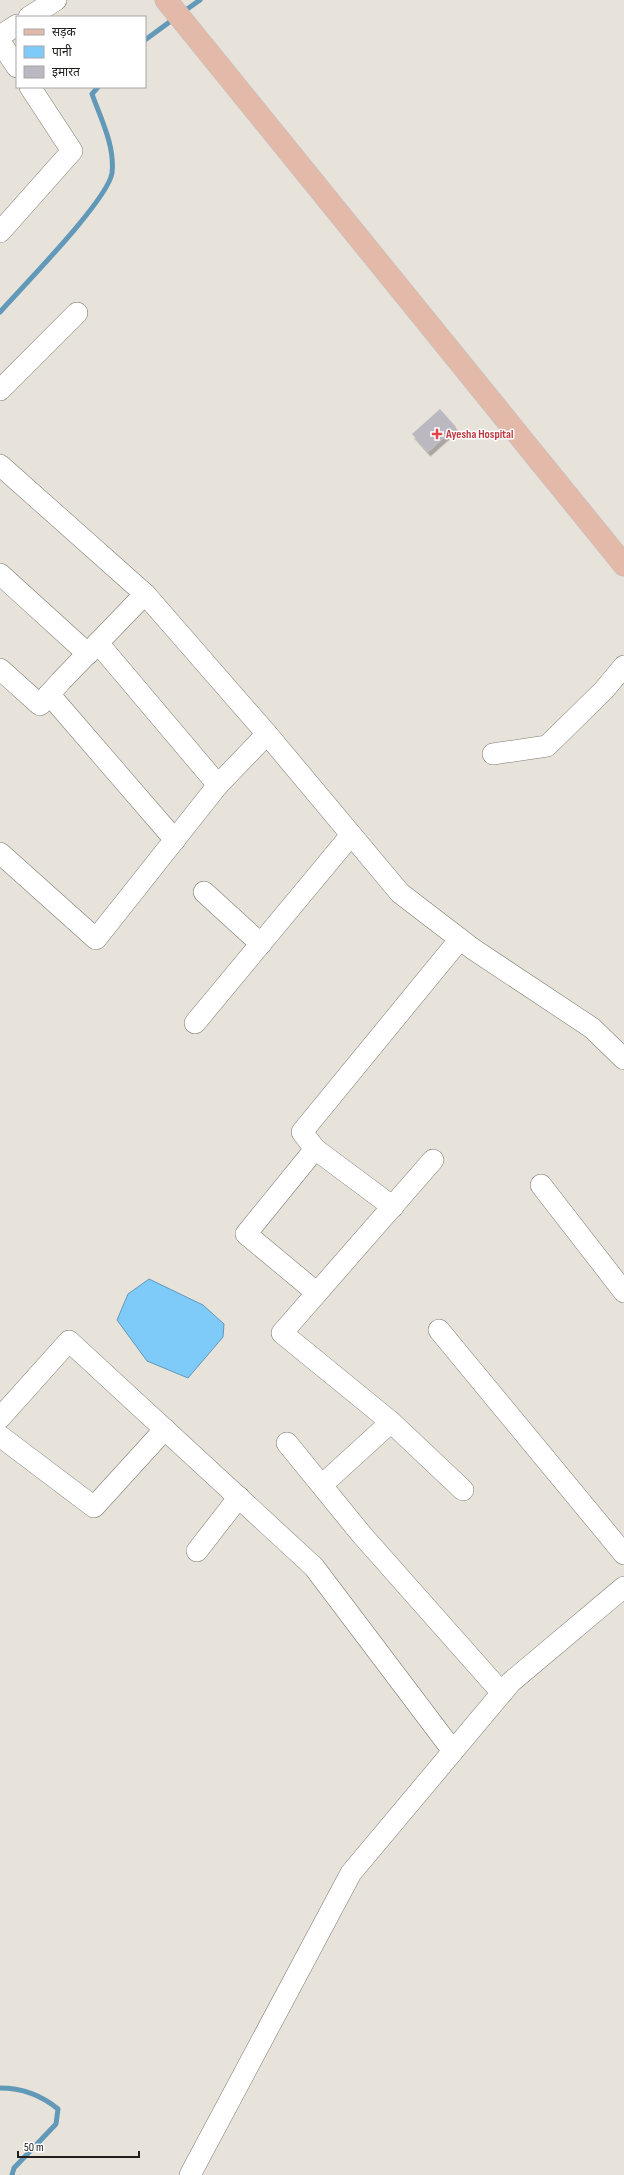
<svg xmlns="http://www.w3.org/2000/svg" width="624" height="2175" font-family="'Sofia Sans Condensed','Noto Sans Devanagari',sans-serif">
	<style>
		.water { fill: #7ecbfa; stroke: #6298b8 }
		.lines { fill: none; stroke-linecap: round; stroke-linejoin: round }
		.stream { stroke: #6298b8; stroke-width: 5 }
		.building { fill: #bcb8c1; filter: url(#shadow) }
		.minor-casing { stroke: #7d7a72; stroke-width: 22 }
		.major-casing { stroke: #c1c1c0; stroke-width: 23 }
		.minor { stroke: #fff; stroke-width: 21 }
		.major { stroke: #e3b9a9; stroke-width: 22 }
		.health-dot { fill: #e0444e; stroke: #fff; stroke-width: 1.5 }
		.labels { text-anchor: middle; stroke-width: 3; stroke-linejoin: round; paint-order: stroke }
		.health-label { font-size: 12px; font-weight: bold; fill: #be3a42; stroke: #fff; text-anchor: start }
	</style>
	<defs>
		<filter id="shadow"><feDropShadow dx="2.5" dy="4.5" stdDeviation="0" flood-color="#0004"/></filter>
	</defs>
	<rect width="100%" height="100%" fill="#e7e3db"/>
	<polygon class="water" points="149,1279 203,1305 224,1324 223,1337 188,1378 147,1361 117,1320 128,1294"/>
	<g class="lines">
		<g class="stream">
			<polyline points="183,12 200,0"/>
			<polyline points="145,40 175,18"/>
			<path d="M0 312C22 287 108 200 112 173 115 146 101 119 92 94L98 87"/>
			<path d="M0 2088C22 2088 41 2095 58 2109L56 2124 14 2168 12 2175"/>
		</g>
	</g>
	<polygon class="building" points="440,409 456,427 428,452 412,434"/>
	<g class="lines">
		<defs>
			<g id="minor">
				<polyline points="29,17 56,0"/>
				<polyline points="0,36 17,25"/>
				<polyline points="0,42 17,67"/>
				<polyline points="0,232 72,151 30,87"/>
				<polyline points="0,390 77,313"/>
				<polyline points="0,465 145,594 267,734 400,893 473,949 592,1028 624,1059"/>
				<polyline points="0,574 88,654"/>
				<polyline points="98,643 218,785"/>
				<polyline points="0,669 40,705 61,681 145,594"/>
				<polyline points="49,694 175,840"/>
				<polyline points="493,754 547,746 604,690 624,666"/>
				<polyline points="0,853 96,939 218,785 267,734"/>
				<polyline points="204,892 261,944"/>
				<polyline points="195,1023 351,835"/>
				<polyline points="315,1149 246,1234 317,1293"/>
				<polyline points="433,1160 282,1333 391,1422 463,1490"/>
				<polyline points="541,1185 624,1292"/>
				<polyline points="393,1207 315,1149 302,1132 460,939"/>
				<polyline points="439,1330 624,1554"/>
				<polyline points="0,1418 69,1341 314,1567 453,1751"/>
				<polyline points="0,1436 94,1507 165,1429"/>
				<polyline points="287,1443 362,1535 502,1693"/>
				<polyline points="322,1485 391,1422"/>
				<polyline points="197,1551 239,1497"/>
				<polyline points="190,2175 351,1873 511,1682 624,1587"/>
			</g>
			<polyline id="major" points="166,0 624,565"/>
		</defs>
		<use href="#minor" class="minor-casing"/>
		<use href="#major" class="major-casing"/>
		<use href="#minor" class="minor"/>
		<use href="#major" class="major"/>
	</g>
	<path class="health-dot" d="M435 428h4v4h4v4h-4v4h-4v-4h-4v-4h4z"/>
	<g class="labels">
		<g class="health-label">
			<text x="446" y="438">Ayesha Hospital</text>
		</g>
	</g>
	<rect x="16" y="16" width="130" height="72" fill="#ffffff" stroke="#a7a6a5"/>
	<rect x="24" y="29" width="20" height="6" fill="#e3b9a9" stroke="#a7a6a5"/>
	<text x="52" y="36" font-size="12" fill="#22201d">सड़क</text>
	<rect x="24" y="46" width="20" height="12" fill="#7ecbfa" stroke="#a7a6a5"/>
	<text x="52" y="56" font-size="12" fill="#22201d">पानी</text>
	<rect x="24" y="66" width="20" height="12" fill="#bcb8c1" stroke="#a7a6a5"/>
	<text x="52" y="76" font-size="12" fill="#22201d">इमारत</text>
	<path d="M18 2151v6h121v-6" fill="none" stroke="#22201d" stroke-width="2"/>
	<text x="24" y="2151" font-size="12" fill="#22201d" stroke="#ffffff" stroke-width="3" paint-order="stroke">50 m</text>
</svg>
